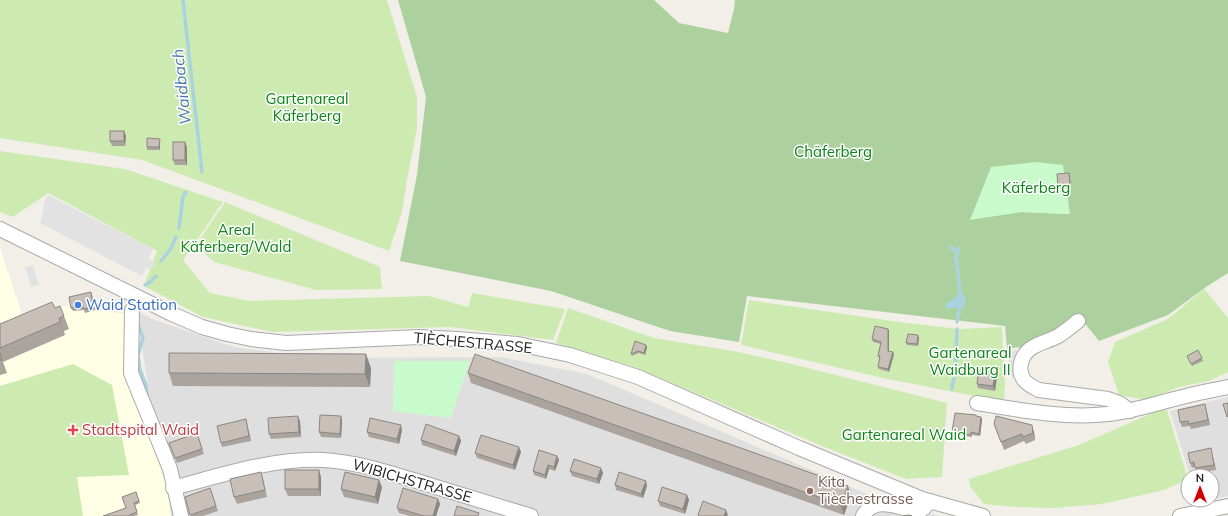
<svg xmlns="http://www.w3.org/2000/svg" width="1228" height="516" font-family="Mulish,sans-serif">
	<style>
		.residential { fill: #e0dfdf }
		.education { fill: #ffffe5 }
		.grass { fill: #cdebb0 }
		.forest { fill: #add19e; fill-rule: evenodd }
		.park { fill: #c8facc }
		.parking { fill: #e2e2e2 }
		.water { fill: #aad3df }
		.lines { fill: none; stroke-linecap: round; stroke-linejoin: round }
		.stream { stroke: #aad3df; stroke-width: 3.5 }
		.minor-casing { stroke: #a9a9a9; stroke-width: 16 }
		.minor { stroke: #fff; stroke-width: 14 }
		.wall { fill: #aba49e }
		.shaded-wall { fill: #8b8681 }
		.building { fill: #c7bfb8; stroke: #8b8681 }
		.shop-dot { fill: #3f7fe0; stroke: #fff; stroke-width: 1.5 }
		.health-dot { fill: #e0444e; stroke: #fff; stroke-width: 1.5 }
		.education-dot { fill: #8d6e63; stroke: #fff; stroke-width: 1.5 }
		.labels { text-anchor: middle; stroke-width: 3; stroke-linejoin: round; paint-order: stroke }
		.park-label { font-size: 15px; fill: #0c8416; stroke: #fff }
		.shop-label { font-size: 15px; fill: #366cbe; stroke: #fff; text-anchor: start }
		.street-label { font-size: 15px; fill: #222; stroke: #fff }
		.health-label { font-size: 15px; fill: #be3a42; stroke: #fff; text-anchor: start }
		.education-label { font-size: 15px; fill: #785e54; stroke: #fff; text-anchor: start }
		.water-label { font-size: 16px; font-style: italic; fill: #4a7aab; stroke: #fff }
	</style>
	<rect width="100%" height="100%" fill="#f2efe9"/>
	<g class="residential">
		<polygon points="136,310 152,319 234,347 318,358 501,357 587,374 865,493 939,516 169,516"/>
		<polygon points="1228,397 1228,496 1212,500 1212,476 1190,476 1170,411"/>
	</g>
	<polygon class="education" points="0,248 23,317 62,306 128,314 126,373 167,486 171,516 0,516"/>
	<g class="grass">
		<polygon points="0,0 387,0 417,97 417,129 407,180 402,212 389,251 142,160 0,138"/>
		<polygon points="0,151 125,169 223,202 183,260 210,293 249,301 429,296 468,307 472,293 565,309 553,340 450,327 272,332 203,317 144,286 157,251 48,193 13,217 0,212"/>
		<polygon points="225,202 380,267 382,289 316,290 214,262 196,245"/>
		<polygon points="1204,289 1228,318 1228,372 1209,381 1179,387 1147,400 1119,395 1108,362 1115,342 1168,319"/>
		<polygon points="749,300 899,322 959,329 1002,327 1005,385 1004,402 883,378 741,345"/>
		<polygon points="568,308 654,338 733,351 788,363 947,403 942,477 906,479 822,446 634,367 556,343"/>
		<polygon points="73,364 112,385 129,475 77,477 83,516 0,516 0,386"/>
		<polygon points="1166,407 1188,479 1164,490 1102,504 1054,508 1013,507 984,504 970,486 969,479 1079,445"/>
	</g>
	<path class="forest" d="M398 0H654L679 23 728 33 734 9 735 0H1228V273L1206 287 1168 315 1099 341 1079 316 1026 347 1007 348 1005 326 747 296 739 342 670 331 551 291 400 261 417 175 426 97ZM1036 162 1069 214 1021 212 971 219Z"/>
	<g class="park">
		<polygon points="1036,162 1063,165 1070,214 1021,212 970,220 991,167"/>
		<polygon points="394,361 470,361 451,418 393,411"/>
	</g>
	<g class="parking">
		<polygon points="48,195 153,249 149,257 150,260 155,263 153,267 150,269 146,268 142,276 40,223 43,214 44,203"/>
		<polygon points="33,265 39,285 31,287 25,267"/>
		<polygon points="1013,350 1019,351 1017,377 1011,377 1007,369 1008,362"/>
	</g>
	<path class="water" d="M960 291 965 296V305L962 308C956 307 952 309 946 308V303L952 301Z"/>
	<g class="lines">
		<g class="stream">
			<polyline points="183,0 202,172"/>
			<polyline points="179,228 183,197 186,192"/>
			<polyline points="951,247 957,252"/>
			<polyline points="959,248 956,257 960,291"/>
			<polyline points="161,261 170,250 176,237"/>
			<polyline points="145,285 150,282 156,276"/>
			<polyline points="137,322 143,338 138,355 140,370 146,385 148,399"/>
			<polyline points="957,322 960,307"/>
			<polyline points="956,356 957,329"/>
			<polyline points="956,376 956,358"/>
			<polyline points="952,389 952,385 954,379"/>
		</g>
		<defs>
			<g id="minor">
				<polyline points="0,229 172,314 202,327 227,334 251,339 286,343 419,337 457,339 518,344 570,355 638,377 799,448 922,499 983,516"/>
				<polyline points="132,310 131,373 170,469 181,516"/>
				<path d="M1078 321C1072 326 1065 332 1058 336 1049 341 1038 343 1030 349 1021 356 1017 370 1024 380 1028 385 1033 387 1039 390L1108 399 1119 403 1130 411"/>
				<path d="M977 403C1020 410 1065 419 1108 414 1135 411 1160 402 1186 396 1200 392 1214 390 1228 387"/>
				<path d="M173 488C222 475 272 458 323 460 358 462 390 473 423 483 459 494 495 505 531 516"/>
				<path d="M863 516C873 498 892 505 908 509 912 510 917 512 921 510 924 509 927 504 930 501"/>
				<polyline points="1180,516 1228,506"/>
			</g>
		</defs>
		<use href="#minor" class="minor-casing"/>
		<use href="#minor" class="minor"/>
	</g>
	<g class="wall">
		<polygon points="124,131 126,136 125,146 112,146 110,141"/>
		<polygon points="160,139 160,150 147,150 147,147"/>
		<polygon points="187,147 187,165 175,165 173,160"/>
		<polygon points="1069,173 1070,175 1071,187 1059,189 1058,186"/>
		<polygon points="92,295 95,310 85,313 84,310 73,311 71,308"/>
		<polygon points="55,308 64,316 69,329 64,331 65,335 3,362 7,373 0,375 0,324"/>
		<polygon points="889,331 889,351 894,354 889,372 879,369 878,367 880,359 878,356 881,344 873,342 872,339"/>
		<polygon points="919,338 918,346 907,345 906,343"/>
		<polygon points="646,345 647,347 645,355 639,353 632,356 631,354"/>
		<polygon points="1188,358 1202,358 1203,361 1192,366"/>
		<polygon points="371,368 370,387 173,386 169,373"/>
		<polygon points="468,373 851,495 844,515 471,383"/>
		<polygon points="997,377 995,391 978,388 977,384"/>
		<polygon points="1205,404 1206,409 1210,425 1191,429 1190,426 1182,427 1180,422"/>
		<polygon points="341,416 342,421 341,438 321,437 319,432"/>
		<polygon points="977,417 981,417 982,420 980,436 972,435 972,437 953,434 952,432"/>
		<polygon points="246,419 251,441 222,447 221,443"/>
		<polygon points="300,421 301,437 271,439 269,434"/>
		<polygon points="994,424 1034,432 1035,440 1026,444 1024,441 1004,450"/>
		<polygon points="402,430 399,444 369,437 367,432"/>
		<polygon points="197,433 204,454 177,463 169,443"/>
		<polygon points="459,436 461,441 456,456 422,445 421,440"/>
		<polygon points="521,452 515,470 477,458 475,453"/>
		<polygon points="1212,453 1216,470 1197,473 1195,467 1192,468 1190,463"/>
		<polygon points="557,456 559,460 555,471 549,469 546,479 534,475 533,471"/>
		<polygon points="570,471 603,473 599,484 572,476"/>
		<polygon points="321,477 321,496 288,496 285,489"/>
		<polygon points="263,479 267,497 237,504 234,497"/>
		<polygon points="615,485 647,486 643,498 616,490"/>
		<polygon points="382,487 378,504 344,497 341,489"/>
		<polygon points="210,488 218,511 203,516 191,516 185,497"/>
		<polygon points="136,492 140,503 135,505 138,515 134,516 103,516 126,508"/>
		<polygon points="438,499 440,504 436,516 410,516 399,513 397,508"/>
		<polygon points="689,500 685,514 660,506 658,501"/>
	</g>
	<g class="shaded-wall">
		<polygon points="124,131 126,136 125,146 124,141"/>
		<polygon points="160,139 160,150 159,147"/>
		<polygon points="185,142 187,147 187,165 185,160"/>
		<polygon points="91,292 92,295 95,310 93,307"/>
		<polygon points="888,329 889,331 889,353 888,351"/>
		<polygon points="918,335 919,338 918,346 917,344"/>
		<polygon points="646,345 647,347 645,355 644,353"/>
		<polygon points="893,352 894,354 889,372 888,369"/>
		<polygon points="366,354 371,368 370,387 365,374"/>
		<polygon points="995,373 997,377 995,391 993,386"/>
		<polygon points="1205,404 1206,409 1210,425 1208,420"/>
		<polygon points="298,416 300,421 301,437 299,432"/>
		<polygon points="341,416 342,421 341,438 340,434"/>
		<polygon points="981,417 982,420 980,436 979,434"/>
		<polygon points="246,419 247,424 251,441 249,436"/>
		<polygon points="401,425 402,430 399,444 397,439"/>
		<polygon points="1032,425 1034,432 1035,440 1033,433"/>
		<polygon points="459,436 461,441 456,456 454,451"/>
		<polygon points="519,447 521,452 515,470 513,465"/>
		<polygon points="1211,448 1212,453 1216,470 1214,465"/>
		<polygon points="557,456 559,460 555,471 554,467"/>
		<polygon points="548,465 549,469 546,479 545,475"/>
		<polygon points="601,468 603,473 599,484 597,479"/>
		<polygon points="319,470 321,477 321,496 319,489"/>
		<polygon points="379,480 382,487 378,504 375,497"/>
		<polygon points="646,481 647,486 643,498 641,494"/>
		<polygon points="848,486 851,495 844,515 841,505"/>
		<polygon points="687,495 689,500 685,514 683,509"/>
		<polygon points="438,499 440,504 436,516 433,516"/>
		<polygon points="726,510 728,515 727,516 724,516"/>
	</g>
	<g class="building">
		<rect x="110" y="131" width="14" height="10"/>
		<polygon points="147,138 160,139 159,147 147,147"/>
		<rect x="173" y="142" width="12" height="18"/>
		<polygon points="1069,173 1070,185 1058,186 1057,174"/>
		<polygon points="91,292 93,307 84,309 83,307 71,308 69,297"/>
		<polygon points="52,302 55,308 60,306 64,316 59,318 60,322 0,348 0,324"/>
		<polygon points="875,326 888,329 888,351 893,352 888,369 878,367 880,356 878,356 881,342 872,339"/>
		<polygon points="908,334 918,335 917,344 906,343"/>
		<polygon points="635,341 646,345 644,353 638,351 631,354"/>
		<polygon points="1198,350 1202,358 1191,364 1187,356"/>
		<polygon points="0,353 2,360 0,360"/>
		<polygon points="169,353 366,354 365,374 169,373"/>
		<polygon points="475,354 848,486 841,505 468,373"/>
		<polygon points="979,370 995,373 993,386 977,384"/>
		<polygon points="1228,403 1228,416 1227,417 1223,404"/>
		<polygon points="1205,404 1208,420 1189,424 1188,421 1180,422 1178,410"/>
		<polygon points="955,413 976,415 976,416 981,417 979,434 971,432 971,435 952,432"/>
		<polygon points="320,415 341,416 340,434 319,432"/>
		<polygon points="298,416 299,432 269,434 268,418"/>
		<polygon points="996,416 1032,425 1033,433 1023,437 1022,434 1001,442 994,424"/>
		<polygon points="370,418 401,425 397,439 367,432"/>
		<polygon points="246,419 249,436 221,443 217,426"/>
		<polygon points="426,424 459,436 454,451 421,440"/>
		<polygon points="197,433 202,449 175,458 169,443"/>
		<polygon points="481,435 519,447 513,465 475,453"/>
		<polygon points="1211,448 1214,465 1195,468 1194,462 1190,463 1188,453"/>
		<polygon points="539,450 557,456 554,467 548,465 545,475 533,471"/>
		<polygon points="574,459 601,468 597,479 570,471"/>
		<rect x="285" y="470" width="34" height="19"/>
		<polygon points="261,472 265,490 234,497 230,479"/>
		<polygon points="345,472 379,480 375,497 341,489"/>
		<polygon points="619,472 646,481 641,494 615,485"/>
		<polygon points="662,487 687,495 683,509 658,501"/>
		<polygon points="210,488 216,506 190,515 185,497"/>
		<polygon points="403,488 438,499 433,516 424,516 397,508"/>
		<polygon points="136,492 139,501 134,503 137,512 129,515 129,516 103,516 126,508 122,497"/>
		<polygon points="703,501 726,510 724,516 699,516 698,515"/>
		<polygon points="457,506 479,513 478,516 454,516"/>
		<polygon points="909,515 912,516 903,516"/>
	</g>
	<circle class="shop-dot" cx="78" cy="305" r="4"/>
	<path class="health-dot" d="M71 424h4v4h4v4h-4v4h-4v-4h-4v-4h4z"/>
	<circle class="education-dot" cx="810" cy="491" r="4"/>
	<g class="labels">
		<g class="park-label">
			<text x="307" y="104">Gartenareal<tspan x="307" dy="17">Käferberg</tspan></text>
			<text x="833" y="157">Chäferberg</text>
			<text x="1036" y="193">Käferberg</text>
			<text x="236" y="235">Areal<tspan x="236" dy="17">Käferberg/Wald</tspan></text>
			<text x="970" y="358">Gartenareal<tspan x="970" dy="17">Waidburg II</tspan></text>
			<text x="904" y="440">Gartenareal Waid</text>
		</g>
		<g class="shop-label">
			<text x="86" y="310">Waid Station</text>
		</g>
		<g class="street-label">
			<text transform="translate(473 343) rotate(5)" y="5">TIÈCHESTRASSE</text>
			<text transform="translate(412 481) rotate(16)" y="5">WIBICHSTRASSE</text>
		</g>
		<g class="health-label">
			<text x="82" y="435">Stadtspital Waid</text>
		</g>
		<g class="education-label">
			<text x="818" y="487">Kita<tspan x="818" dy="17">Tièchestrasse</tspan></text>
		</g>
		<g class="water-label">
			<text transform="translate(181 87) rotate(-96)" y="6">Waidbach</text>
		</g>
	</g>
	<g transform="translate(1200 488)"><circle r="19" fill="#ffffff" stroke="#a7a7a7"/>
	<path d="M0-3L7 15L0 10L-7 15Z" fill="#d40000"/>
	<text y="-6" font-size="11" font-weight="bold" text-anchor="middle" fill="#222222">N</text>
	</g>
</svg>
